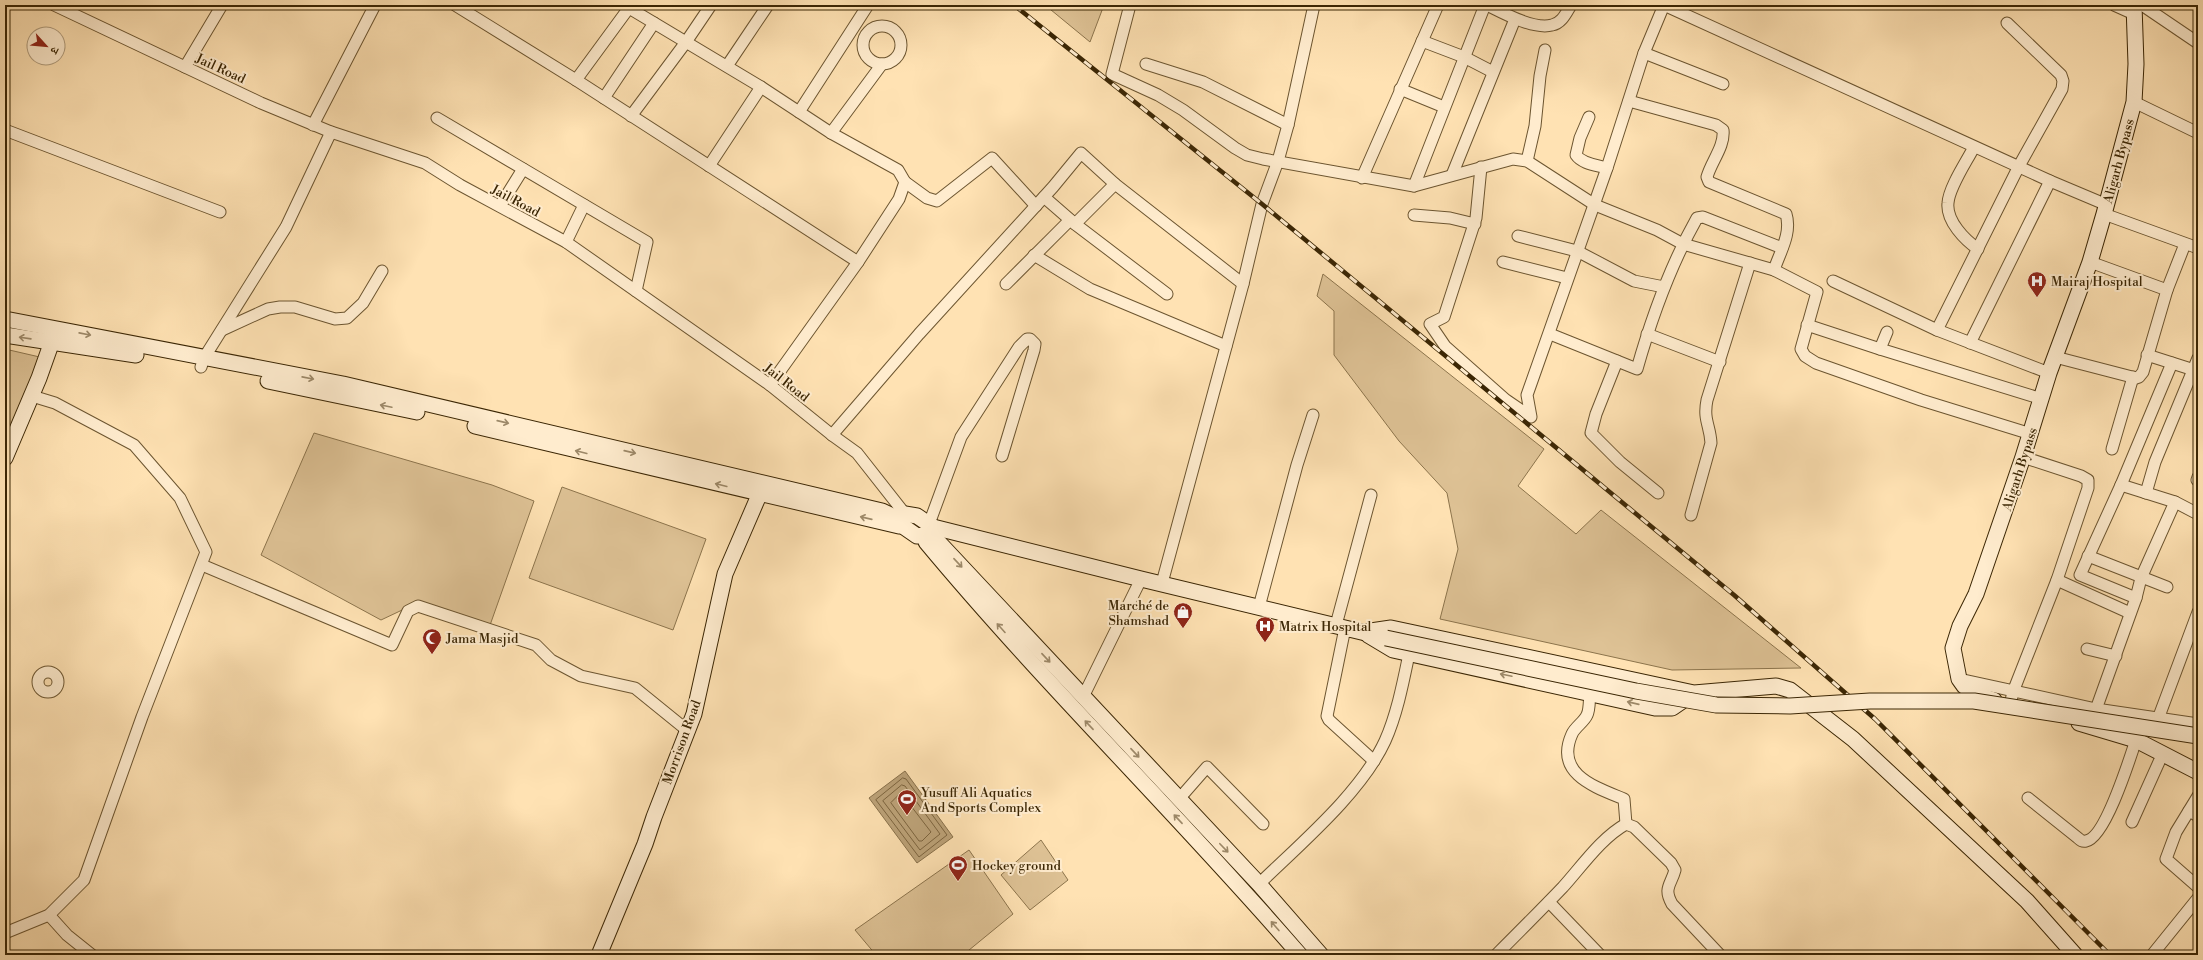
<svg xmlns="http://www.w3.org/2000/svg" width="2203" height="960" font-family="'Libre Bodoni','Noto Serif Devanagari',serif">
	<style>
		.green { fill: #dec295; stroke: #8c744c }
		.water { fill: #bca278; stroke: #88704a }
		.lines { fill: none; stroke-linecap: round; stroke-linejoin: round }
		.shore { stroke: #7c643e; stroke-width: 1 }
		.street-casing { stroke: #6c5530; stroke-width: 13 }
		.secondary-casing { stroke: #3b2604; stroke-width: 17 }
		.street { stroke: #ffecce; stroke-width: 11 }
		.secondary { stroke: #ffecce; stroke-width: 15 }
		.rail-casing { stroke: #3b2604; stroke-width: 4.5 }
		.rail { stroke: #ffecce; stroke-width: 3; stroke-dasharray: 9; stroke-linecap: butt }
		.secondary-bridge-casing { stroke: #3b2604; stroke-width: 17; stroke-linecap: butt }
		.secondary-bridge { stroke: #ffecce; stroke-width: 15 }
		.oneway { stroke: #9d8969 }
		.labels { text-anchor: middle; stroke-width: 4; stroke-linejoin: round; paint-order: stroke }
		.street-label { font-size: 13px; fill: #3b2604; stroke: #ffecce }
		.poi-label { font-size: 13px; fill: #3b2604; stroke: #ffecce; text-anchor: start }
	</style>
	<rect width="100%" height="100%" fill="#ffe2b3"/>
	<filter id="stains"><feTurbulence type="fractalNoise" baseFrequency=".005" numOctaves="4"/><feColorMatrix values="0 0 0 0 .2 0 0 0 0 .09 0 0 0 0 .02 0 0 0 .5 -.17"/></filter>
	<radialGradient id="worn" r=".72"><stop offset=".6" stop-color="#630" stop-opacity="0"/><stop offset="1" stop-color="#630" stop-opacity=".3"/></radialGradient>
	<g class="green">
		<polygon points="1045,5 1104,5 1090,42"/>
		<polygon points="1323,274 1544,449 1518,486 1576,534 1601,510 1801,668 1672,670 1440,619 1458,549 1447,493 1399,441 1334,355 1334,311 1317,296"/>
		<polygon points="5,349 44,358 5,445"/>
		<polygon points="314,433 492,485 534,501 489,628 417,603 381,620 261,555"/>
		<polygon points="562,487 706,539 673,630 529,578"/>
		<polygon points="1041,840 1068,880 1030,910 1001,875"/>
		<polygon points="969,850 1013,914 963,955 876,955 855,930"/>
	</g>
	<polygon class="water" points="905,771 953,837 917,863 869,798"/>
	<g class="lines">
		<g class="shore">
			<polygon points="903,778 906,779 947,835 919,857 876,800"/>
			<polygon points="902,785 905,786 940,834 920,850 883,801"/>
			<polygon points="901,793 931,832 922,841 919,841 891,803"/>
		</g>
		<defs>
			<g id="street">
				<polyline points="54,5 261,103 331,132 425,163 460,185 566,242 770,385 832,435 857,453 905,514"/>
				<polyline points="455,5 576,80 858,262"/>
				<polyline points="624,5 761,87 831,133 898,170 905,182 899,199 858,262 770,385"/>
				<polyline points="1130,5 1112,74 1158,95 1183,110 1235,148 1247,155 1263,159 1414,186 1513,159 1527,161 1595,205 1657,230 1683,244 1774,270"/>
				<path d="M1487 5C1503 13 1534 30 1552 25 1562 23 1566 13 1571 5"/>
				<polyline points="1664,5 2050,181 2107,205"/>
				<polyline points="2114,5 2134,14"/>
				<polyline points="2142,5 2198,43"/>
				<circle cx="882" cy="45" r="19"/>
				<polyline points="1422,41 1464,57 1493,72"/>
				<polyline points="1644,53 1723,84"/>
				<polyline points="1146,64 1203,82 1288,125"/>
				<polyline points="727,66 768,5"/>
				<polyline points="185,67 222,5"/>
				<polyline points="576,80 631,5"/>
				<polyline points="1400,89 1444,107"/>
				<polyline points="604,98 654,23"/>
				<path d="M1629 101 1716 125 1723 130C1725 146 1711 162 1707 177L1709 182 1786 214C1792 233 1780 252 1774 270L1817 292 1801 349 1805 356 1816 363 1921 400 2031 434"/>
				<polyline points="2134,102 2198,133"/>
				<polyline points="799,112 868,5"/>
				<polyline points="631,116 686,42 711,5"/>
				<path d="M1589 117 1580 138 1576 155C1582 164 1597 165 1607 168"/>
				<polyline points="437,118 647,242 636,291"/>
				<polyline points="313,125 375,5"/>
				<polyline points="5,130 220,212"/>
				<polyline points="831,133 882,64"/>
				<path d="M1974 147C1967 161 1949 187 1948 203 1946 221 1965 240 1978 249"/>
				<polyline points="1527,161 1535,126 1540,76 1545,50"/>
				<polyline points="709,166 761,87"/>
				<polyline points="1481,167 1476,218 1444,317 1430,324 1445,346 1506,400 1531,417 1527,395 1607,168 1644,53 1664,5"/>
				<polyline points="1452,175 1515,19"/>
				<polyline points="1362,178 1438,5"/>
				<polyline points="905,182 927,198 937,201 992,158 1036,206"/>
				<polyline points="1414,186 1485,5"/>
				<polyline points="1044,197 1075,224 1167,294"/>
				<polyline points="500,206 523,169"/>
				<polyline points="2104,214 2198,248"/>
				<polyline points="1414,215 1450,218 1475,224"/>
				<polyline points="1075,224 1115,184 1243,284"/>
				<polyline points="1518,236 1577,251 1634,281 1664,287"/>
				<polyline points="566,242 584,205"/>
				<polyline points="1034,255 1090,289 1226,346"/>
				<polyline points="1503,262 1567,278"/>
				<polyline points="2090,262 2167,290"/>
				<polyline points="1833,281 1937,330 2019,166 2062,89 2063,81 2061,75 2007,23"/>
				<polyline points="1006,284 1070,220"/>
				<polyline points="1807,325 1880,349"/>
				<polyline points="222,330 268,309 280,307 295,307 335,319 347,318 363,303 382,271"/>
				<polyline points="1937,330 2049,373"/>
				<polyline points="1887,332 1880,349 2042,399"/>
				<path d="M1550 334 1637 369C1652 316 1670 266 1697 218L1703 217 1782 248"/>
				<polyline points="1647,334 1720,362"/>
				<polyline points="1970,343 2050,181"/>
				<polyline points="2147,355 2194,370"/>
				<polyline points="2055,357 2136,378 2139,377 2143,372 2167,290 2185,244"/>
				<polyline points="1617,361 1596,414 1591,433 1620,462 1658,493"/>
				<polyline points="201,367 204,358 286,227 331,132"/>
				<polyline points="832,435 919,334 1053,187 1081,153 1115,184"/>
				<polyline points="2112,449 2133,377"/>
				<polyline points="2197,480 2198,477"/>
				<polyline points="2121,485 2175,502 2198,514"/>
				<polyline points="2146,493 2155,462 2198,358"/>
				<path d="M1691 515 1711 443C1710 425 1703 420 1707 400L1750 263"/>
				<polyline points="929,524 961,437 1019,347 1027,339 1030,339 1035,344 1034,350 1002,456"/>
				<polyline points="2088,556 2167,587"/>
				<polyline points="202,565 392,645 408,611 418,606 536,645 551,660 581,676 635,688 688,731"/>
				<polyline points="2057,580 2130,613"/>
				<polyline points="1162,583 1243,284 1262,204 1278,161 1288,125 1314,5"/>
				<polyline points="2136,598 2141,578 2175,502"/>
				<polyline points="1259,607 1297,465 1313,415"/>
				<polyline points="1336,625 1371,495"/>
				<polyline points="1345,628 1327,716 1329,720 1374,761"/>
				<polyline points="2087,649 2116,656"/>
				<circle cx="48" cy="682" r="10"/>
				<polyline points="1959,679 2096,709 2198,724"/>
				<path d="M1590 693C1589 699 1590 709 1587 715 1584 722 1575 727 1572 734 1554 774 1595 787 1624 799L1626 824"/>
				<polyline points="1083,697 1141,579"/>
				<polyline points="2010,705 2013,692 2057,580 2088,488 2088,480 2081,476 2023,457"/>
				<polyline points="2158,719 2198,612"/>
				<polyline points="2090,726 2136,598 2080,575 2121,485 2172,363"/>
				<polyline points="2198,796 2176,832 2166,859 2198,887"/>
				<path d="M2028 798 2078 838C2080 840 2083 842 2086 841 2105 838 2130 758 2136 740"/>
				<polyline points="1179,799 1207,767 1263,824"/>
				<polyline points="2189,811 2198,816"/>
				<polyline points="2132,822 2163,753"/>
				<path d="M1259 884C1300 844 1361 793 1385 741 1397 714 1403 683 1409 654"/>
				<polyline points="1549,902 1600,955"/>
				<polyline points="49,915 67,935 92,955"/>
				<polyline points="5,933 49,915 84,880 142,717 206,552 180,498 134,445 55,403 32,396"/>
				<path d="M1496 955C1519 932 1541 910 1563 887 1582 866 1601 838 1626 824L1634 827 1671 863 1675 870C1671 885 1663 888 1672 904L1720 955"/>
				<polyline points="2152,955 2198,898"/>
			</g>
			<g id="secondary">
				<polyline points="5,319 343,384 882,511 899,519 904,527 917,536 931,534"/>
				<polyline points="5,335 136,355"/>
				<polyline points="268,381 417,412"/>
				<polyline points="475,426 899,526"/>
				<polyline points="5,458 39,378 55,333"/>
				<polyline points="899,519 905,514 917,516 933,527 931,534"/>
				<polyline points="933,527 1141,579 1374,635"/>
				<polyline points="931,534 1259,884 1321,955"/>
				<path d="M926 542C1045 685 1179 815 1300 955"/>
				<polyline points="1364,632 1391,628 1694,693 1776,686 1790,690 1853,739 2027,901 2075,955"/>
				<polyline points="1368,635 1393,650 1655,708 1672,708 1691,695"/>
				<polyline points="1994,700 1976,694 1964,686 1959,679 1953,648 1960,626 1976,594 2023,457 2049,373 2090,262 2104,214 2134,102 2136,64 2134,5"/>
				<polyline points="2079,723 2136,740 2198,772"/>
				<polyline points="599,955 645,844 654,817 694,714 725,574 763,486"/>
			</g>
		</defs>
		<use href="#street" class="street-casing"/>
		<use href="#secondary" class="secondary-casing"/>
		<use href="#street" class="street"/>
		<use href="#secondary" class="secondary"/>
		<defs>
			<polyline id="rail" points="1014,5 1262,204 1734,595 1875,719 2110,955"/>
		</defs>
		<use href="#rail" class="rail-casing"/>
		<use href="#rail" class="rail"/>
		<defs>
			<polyline id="secondary-bridge" points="1386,638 1636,691 1716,705 1790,706 1870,701 1974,701 2198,736"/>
		</defs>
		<use href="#secondary-bridge" class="secondary-bridge-casing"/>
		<use href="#secondary-bridge" class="secondary-bridge"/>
	</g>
	<defs><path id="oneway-shaft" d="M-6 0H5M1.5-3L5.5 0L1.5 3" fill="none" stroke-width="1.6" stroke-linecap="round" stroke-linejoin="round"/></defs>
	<g class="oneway">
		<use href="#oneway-shaft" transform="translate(85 334) rotate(11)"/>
		<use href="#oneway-shaft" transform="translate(25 338) rotate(-172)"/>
		<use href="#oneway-shaft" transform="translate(308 378) rotate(11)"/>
		<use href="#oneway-shaft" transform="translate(386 406) rotate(-168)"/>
		<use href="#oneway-shaft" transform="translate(503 422) rotate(13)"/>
		<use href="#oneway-shaft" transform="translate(581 452) rotate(-166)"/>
		<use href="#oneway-shaft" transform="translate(630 452) rotate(13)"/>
		<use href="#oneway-shaft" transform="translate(721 485) rotate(-166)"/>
		<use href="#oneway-shaft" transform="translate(866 518) rotate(-167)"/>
		<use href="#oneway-shaft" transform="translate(958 563) rotate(47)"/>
		<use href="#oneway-shaft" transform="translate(1001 628) rotate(-132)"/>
		<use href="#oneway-shaft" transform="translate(1046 658) rotate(47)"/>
		<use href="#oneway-shaft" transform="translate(1506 675) rotate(-168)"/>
		<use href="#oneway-shaft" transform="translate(1633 703) rotate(-167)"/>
		<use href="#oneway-shaft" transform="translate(1089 725) rotate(-133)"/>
		<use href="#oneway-shaft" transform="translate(1135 753) rotate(47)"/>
		<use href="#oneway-shaft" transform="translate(1178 819) rotate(-133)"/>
		<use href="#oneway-shaft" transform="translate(1224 848) rotate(46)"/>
		<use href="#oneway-shaft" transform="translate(1275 926) rotate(-131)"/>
	</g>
	<defs>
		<symbol id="hospital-pin" viewBox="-11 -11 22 30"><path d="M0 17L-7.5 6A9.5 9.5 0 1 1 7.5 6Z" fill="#8f2418" stroke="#ffecce"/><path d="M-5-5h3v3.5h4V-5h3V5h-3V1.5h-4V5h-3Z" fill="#fff"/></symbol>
		<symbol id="shop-pin" viewBox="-11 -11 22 30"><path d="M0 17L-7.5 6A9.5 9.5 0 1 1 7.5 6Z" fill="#8f2418" stroke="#ffecce"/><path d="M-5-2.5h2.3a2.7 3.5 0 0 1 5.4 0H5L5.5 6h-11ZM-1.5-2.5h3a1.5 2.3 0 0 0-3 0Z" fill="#fff"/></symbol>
		<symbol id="mosque-pin" viewBox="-11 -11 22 30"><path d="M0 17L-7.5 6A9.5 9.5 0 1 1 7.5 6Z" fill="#8f2418" stroke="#ffecce"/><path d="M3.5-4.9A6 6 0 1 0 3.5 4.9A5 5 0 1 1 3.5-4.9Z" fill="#fff"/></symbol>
		<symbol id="stadium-pin" viewBox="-11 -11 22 30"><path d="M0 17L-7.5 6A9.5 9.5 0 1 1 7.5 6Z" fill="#8f2418" stroke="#ffecce"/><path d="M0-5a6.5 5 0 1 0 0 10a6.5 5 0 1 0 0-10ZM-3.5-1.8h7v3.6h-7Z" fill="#fff"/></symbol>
	</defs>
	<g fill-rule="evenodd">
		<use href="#hospital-pin" x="2026" y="270" width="22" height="30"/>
		<use href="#shop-pin" x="1172" y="601" width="22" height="30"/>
		<use href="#hospital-pin" x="1254" y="615" width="22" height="30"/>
		<use href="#mosque-pin" x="421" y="627" width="22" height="30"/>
		<use href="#stadium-pin" x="896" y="788" width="22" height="30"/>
		<use href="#stadium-pin" x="947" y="854" width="22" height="30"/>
	</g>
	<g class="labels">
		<g class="street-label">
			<text transform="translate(221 68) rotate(25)" y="5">Jail Road</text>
			<text transform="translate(2118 161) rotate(-75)" y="5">Aligarh Bypass</text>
			<text transform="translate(516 200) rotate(28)" y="5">Jail Road</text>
			<text transform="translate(787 382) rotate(38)" y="5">Jail Road</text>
			<text transform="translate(2019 469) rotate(-72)" y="5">Aligarh Bypass</text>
			<text transform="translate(681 742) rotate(-70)" y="5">Morrison Road</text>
		</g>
		<g class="poi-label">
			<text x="2051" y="286">Mairaj Hospital</text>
			<text x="1169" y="610" text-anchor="end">Marché de<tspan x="1169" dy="15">Shamshad</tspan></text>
			<text x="1279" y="631">Matrix Hospital</text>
			<text x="446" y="643">Jama Masjid</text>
			<text x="921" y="797">Yusuff Ali Aquatics<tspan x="921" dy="15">And Sports Complex</tspan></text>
			<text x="972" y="870">Hockey ground</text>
		</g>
	</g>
	<rect width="2203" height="960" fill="none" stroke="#ffe2b3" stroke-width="20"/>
	<rect x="6" y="6" width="2191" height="948" fill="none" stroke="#3b2604" stroke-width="2"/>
	<rect x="10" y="10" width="2183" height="940" fill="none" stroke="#3b2604"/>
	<g transform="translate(46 46) rotate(117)"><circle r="19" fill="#ffecce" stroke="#b19d7d"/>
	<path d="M0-3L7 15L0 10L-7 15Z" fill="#8f2418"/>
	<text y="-6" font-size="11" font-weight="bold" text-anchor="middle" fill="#3b2604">उ</text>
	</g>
	<rect width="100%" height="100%" filter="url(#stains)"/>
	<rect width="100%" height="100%" fill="url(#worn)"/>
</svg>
